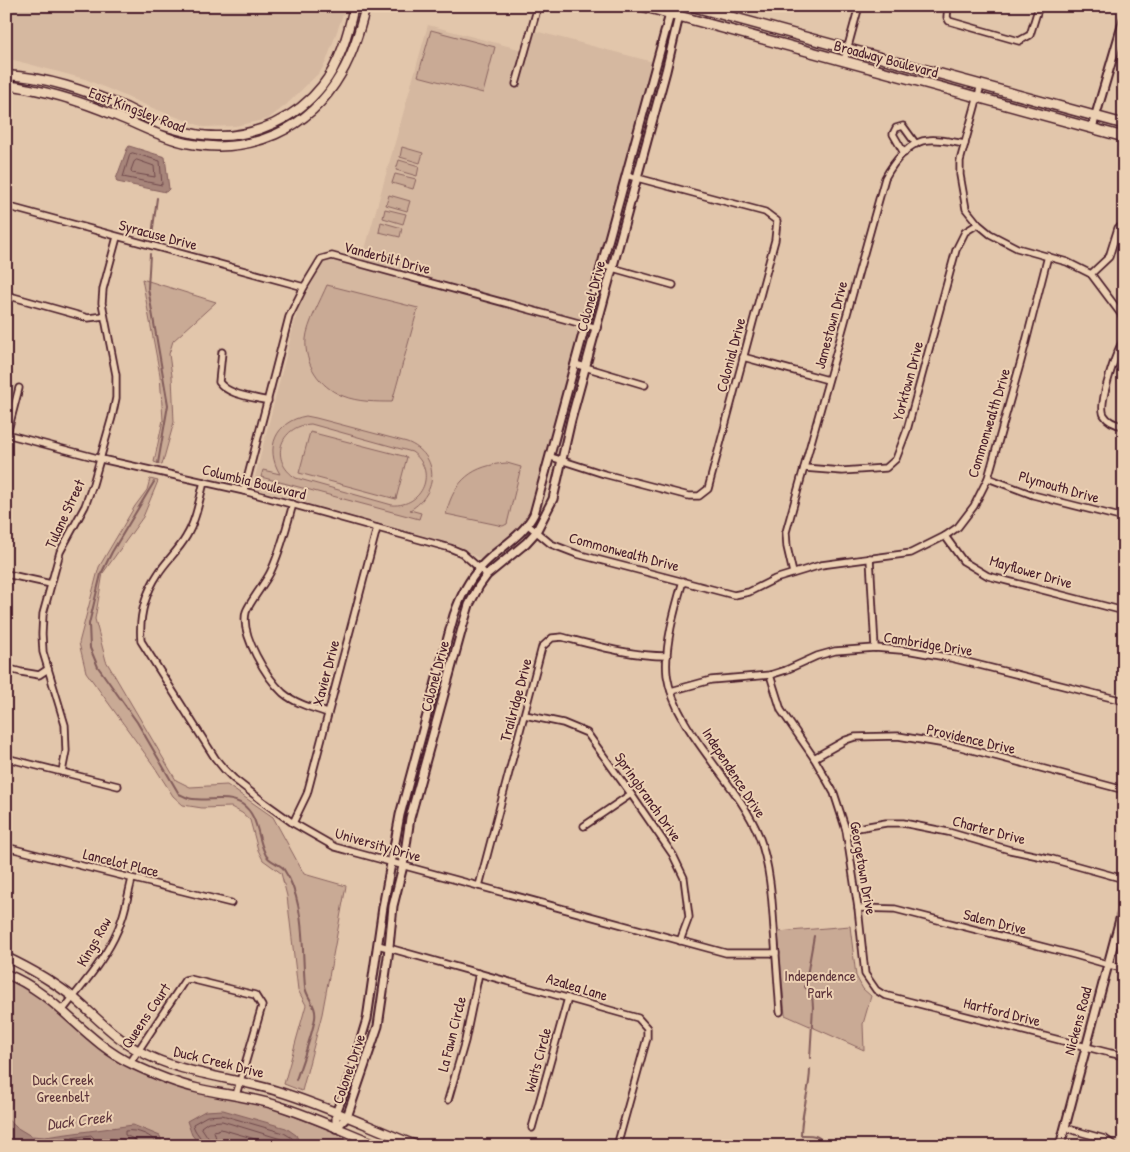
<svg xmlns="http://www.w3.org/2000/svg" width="1130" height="1152" font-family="'Patrick Hand',sans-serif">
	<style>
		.built { fill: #d5b8a0 }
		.green { fill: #c9aa95; stroke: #8a6460; fill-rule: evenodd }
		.water { fill: #a7857a; stroke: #825c5a }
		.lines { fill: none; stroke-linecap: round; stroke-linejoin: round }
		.shore { stroke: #6f484b; stroke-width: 1 }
		.stream { stroke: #825c5a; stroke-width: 2 }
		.minor-casing { stroke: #4a1f2b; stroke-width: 9 }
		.tertiary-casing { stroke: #4a1f2b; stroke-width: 11 }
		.secondary-casing { stroke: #4a1f2b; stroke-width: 11 }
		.primary-casing { stroke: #4a1f2b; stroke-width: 12 }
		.minor { stroke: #ecd0b3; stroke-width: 5.5 }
		.tertiary { stroke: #ecd0b3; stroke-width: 7 }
		.secondary { stroke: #ecd0b3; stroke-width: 8 }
		.primary { stroke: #ecd0b3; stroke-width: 9 }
		.labels { text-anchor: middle; stroke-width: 4; stroke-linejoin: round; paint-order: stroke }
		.street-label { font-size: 15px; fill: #4a1f2b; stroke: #ecd0b3 }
		.park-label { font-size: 15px; fill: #5d343b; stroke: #ecd0b3 }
		.water-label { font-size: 16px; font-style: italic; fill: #61383f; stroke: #ecd0b3 }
	</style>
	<rect width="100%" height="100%" fill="#e2c6ab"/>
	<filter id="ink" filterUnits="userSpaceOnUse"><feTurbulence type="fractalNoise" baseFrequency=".02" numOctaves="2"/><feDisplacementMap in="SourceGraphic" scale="10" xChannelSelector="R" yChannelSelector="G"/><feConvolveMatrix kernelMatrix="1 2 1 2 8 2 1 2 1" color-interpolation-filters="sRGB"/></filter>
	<g filter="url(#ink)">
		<g class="built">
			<polygon points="6,6 346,6 326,62 320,72 286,105 268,119 235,126 204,127 155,109 85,79 6,58"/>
			<polygon points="428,25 530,52 535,31 653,62 534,508 524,526 483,561 457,545 255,489 253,485 298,309 323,263 331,260 360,267"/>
		</g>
		<g class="green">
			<polygon points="431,30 495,47 483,93 418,76"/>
			<polygon points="402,147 423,153 420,163 400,157"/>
			<polygon points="399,160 419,166 417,176 396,170"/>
			<polygon points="395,174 416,179 413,189 392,183"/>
			<polygon points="389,195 410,201 407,211 386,205"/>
			<polygon points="385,209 406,214 403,224 383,218"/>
			<polygon points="381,222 402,228 400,237 379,232"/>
			<polygon points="142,279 216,302 173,341 169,354 172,376 174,422 162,465 154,462 163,420 160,375"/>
			<path d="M327 285 418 308 392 402C376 402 358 402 343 396 319 387 304 363 306 339 307 325 321 299 327 285Z"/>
			<path d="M306 416 316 418 407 442C440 455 439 493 410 510L421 513 419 519 261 477 263 470 280 474C264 448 276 421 306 416ZM311 424 412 452C438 471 423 507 392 505L296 478C269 461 279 426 311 424Z"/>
			<polygon points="310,432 407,457 396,499 299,473"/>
			<path d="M507 463 521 467 507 524 503 526 446 514C454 480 473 465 507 463Z"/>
			<polygon points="150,479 158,481 143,517 103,573 95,619 106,661 176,780 190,787 227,785 273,817 304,874 346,886 322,1014 302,1091 284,1084 306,1005 298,990 287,896 281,873 263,860 258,850 250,820 242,813 231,807 202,808 183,805 173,796 154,766 86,672 79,643 99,567 135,506 147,490"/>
			<polygon points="850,926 856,976 863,989 871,996 863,1024 864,1050 785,1015 778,932"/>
			<polygon points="6,976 42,995 130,1065 280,1111 371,1146 6,1146"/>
		</g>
		<g class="water">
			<polygon points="129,146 165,157 169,189 166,192 117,182 116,179 127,149"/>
			<polygon points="223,1110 286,1128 296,1135 301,1146 201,1146 192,1135 187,1121 205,1111"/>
			<polygon points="6,1118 16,1127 31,1136 45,1137 133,1125 160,1136 163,1146 136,1146 121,1139 88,1146 23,1146 6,1135"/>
		</g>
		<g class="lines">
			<g class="shore">
				<polygon points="133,153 160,161 162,185 123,177 130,154"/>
				<polygon points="137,160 154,166 155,177 132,173 131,170 134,162"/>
				<polyline points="24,1146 24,1141 26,1140 45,1142 91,1135 94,1138 91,1146"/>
				<path d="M138 1146 136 1140 125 1135V1131C136 1129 154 1135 158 1146"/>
				<path d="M204 1146C203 1137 194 1133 193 1124L207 1116 222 1115 284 1133 292 1138 295 1146"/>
				<polyline points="210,1146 209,1139 201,1127 208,1122 222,1121 281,1139 286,1142 288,1146"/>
				<polyline points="218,1146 214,1131 221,1129 279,1146"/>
			</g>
			<g class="stream">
				<polyline points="152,235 157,198"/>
				<polyline points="150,254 148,288 168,405 158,463"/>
				<path d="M154 482 112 552 101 574 89 624 90 648 98 667 137 722 179 794C184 796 188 799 193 799 209 801 228 795 242 804 258 815 257 835 264 851 267 861 276 862 283 868 285 871 287 875 289 878 305 911 302 951 305 987 307 999 317 1005 315 1018 312 1036 302 1062 296 1080"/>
				<polyline points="810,1058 813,1007 812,994 805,987 814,936"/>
				<path d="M810 1069C810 1091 801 1112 801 1135 811 1135 821 1134 824 1146"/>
			</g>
			<defs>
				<g id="minor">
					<polyline points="948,6 947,17 949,21 1019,41 1030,35 1039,6"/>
					<polyline points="844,61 859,6"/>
					<polyline points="516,84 538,6"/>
					<polyline points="981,85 960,161 960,175 966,209 978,224 990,234 1017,248 1067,262 1091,274 1124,318"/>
					<polyline points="904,153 893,134 896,128 903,126 916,144"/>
					<polyline points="6,206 304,287"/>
					<polyline points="602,265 673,285"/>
					<polyline points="1091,274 1109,257 1118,228"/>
					<polyline points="6,295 88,318 104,316"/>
					<path d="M1124 340C1116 351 1098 404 1104 415 1108 422 1117 425 1124 426"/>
					<path d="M222 352 219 382C228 395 252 397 268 401"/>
					<polyline points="743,357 828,380"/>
					<polyline points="575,364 645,385"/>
					<polyline points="6,434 101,459 244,491 450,548 462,553 487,575"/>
					<polyline points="7,434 19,388"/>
					<polyline points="551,457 604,474 689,496 699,496 708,489 775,240 777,221 765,212 626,175"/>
					<polyline points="804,468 842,471 886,468 896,459 907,430 956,250 965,232 978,224"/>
					<polyline points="988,478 1033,495 1124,518"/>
					<path d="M204 482C199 501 196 521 186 537 178 551 166 561 158 574 145 594 139 618 141 641L215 758 224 769 234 779 265 803 293 823 335 847 726 953H776"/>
					<polyline points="244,491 289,317 304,287 321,259 332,256 597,328"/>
					<path d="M293 504C286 528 281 551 270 573 265 583 249 603 246 612 240 635 267 678 283 693 296 704 313 708 328 713"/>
					<polyline points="528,525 551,544 577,554 734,595 749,592 775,579 821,565 911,553 945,536 958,527 974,506 988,478 1021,361 1048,256"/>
					<polyline points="945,536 963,561 988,576 1124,611"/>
					<polyline points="870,558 875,648"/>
					<path d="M793 573 787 547 786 532 885 178C893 163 910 140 929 140 941 139 953 142 965 144"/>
					<polyline points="6,574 51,584"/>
					<path d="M683 581C675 608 664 647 667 675 675 732 738 782 759 836 770 865 772 898 774 929 776 957 778 985 780 1012"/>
					<polyline points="6,668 21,672 39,675 48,669"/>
					<polyline points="770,675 781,710 814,758 834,793 846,830 858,908 865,974 876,990 884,995 1110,1053 1124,1056"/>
					<polyline points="671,691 711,680 770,675 786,670 817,656 835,651 875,648 912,651 951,658 1124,701"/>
					<polyline points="525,715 563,723 587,733 631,794 673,855 684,878 689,917 680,941"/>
					<polyline points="6,758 118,786"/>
					<polyline points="814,758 846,740 855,737 898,736 957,746 1124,790"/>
					<polyline points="62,772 66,751 65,725 43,652 42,634 43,614 60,552 85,506 93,484 112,417 116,398 116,375 102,303 103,289 117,237"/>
					<polyline points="293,823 307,794 377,528"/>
					<polyline points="584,826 631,794"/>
					<polyline points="846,830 886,823 903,823 948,832 1010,850 1052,859 1124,879"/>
					<polyline points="6,847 231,903"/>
					<path d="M479 886 542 647 552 638 562 637C597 646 631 656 667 656"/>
					<polyline points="858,908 895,909 1075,955 1124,969"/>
					<polyline points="378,945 638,1018 647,1028 647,1038 617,1146"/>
					<path d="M63 1010C81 987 101 964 114 938 124 919 127 899 132 879"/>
					<polyline points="130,1063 185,980 190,979 255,995 262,1006 236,1095"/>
					<polyline points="448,1100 465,1041 479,973"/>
					<polyline points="532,1128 568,998"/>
					<polyline points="1065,1128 1105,1139 1115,1146"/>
				</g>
				<g id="tertiary">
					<polyline points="1092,128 1124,19"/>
					<polyline points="336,1128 347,1117 378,1026 388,957 393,906 403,866 410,818 463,625 469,605 479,586 487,575 526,543 536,532 553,499 571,420 666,71 679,16 679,6"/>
					<path d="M336 1128V1113L348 1082 367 1019 383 907 400 815 454 615C460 598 468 581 480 568 497 548 522 538 534 514L670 14 673 10"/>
					<polyline points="1060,1146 1124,904"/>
				</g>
				<g id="secondary">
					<path d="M6 75C47 77 86 91 123 106 137 112 150 121 164 126 180 131 199 136 216 136 255 137 297 118 322 86 340 63 348 34 354 6"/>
					<path d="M6 85C44 90 81 101 116 116 139 125 162 138 186 143 250 156 309 130 341 74 353 54 360 29 366 6"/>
					<path d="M6 957C29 968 54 982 74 998 95 1016 114 1037 139 1051 181 1074 231 1077 277 1091 324 1105 372 1128 418 1146"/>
					<path d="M6 974C56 993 85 1042 132 1064 153 1074 174 1083 196 1088 225 1095 254 1097 282 1107 316 1118 348 1133 381 1146"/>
				</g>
				<g id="primary">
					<polyline points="642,6 1124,137"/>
					<polyline points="691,6 1124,124"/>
				</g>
			</defs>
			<use href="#minor" class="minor-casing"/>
			<use href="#tertiary" class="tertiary-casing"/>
			<use href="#secondary" class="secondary-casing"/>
			<use href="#primary" class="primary-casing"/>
			<use href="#minor" class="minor"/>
			<use href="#tertiary" class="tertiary"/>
			<use href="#secondary" class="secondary"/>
			<use href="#primary" class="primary"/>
		</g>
	</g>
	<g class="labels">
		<g class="street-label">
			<text transform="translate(886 59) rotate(15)" y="5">Broadway Boulevard</text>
			<text transform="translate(137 110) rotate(21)" y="5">East Kingsley Road</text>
			<text transform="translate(158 235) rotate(15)" y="5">Syracuse Drive</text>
			<text transform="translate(387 258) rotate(15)" y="5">Vanderbilt Drive</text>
			<text transform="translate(591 296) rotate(-75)" y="5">Colonel Drive</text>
			<text transform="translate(831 325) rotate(-75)" y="5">Jamestown Drive</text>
			<text transform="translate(731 355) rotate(-75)" y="5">Colonial Drive</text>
			<text transform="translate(908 381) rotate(-75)" y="5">Yorktown Drive</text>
			<text transform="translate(989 423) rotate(-73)" y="5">Commonwealth Drive</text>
			<text transform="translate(254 482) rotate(14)" y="5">Columbia Boulevard</text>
			<text transform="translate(1059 487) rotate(16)" y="5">Plymouth Drive</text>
			<text transform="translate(65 514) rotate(-65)" y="5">Tulane Street</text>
			<text transform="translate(624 552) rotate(15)" y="5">Commonwealth Drive</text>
			<text transform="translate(1031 572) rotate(16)" y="5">Mayflower Drive</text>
			<text transform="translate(928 644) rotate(9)" y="5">Cambridge Drive</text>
			<text transform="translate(326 673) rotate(-75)" y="5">Xavier Drive</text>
			<text transform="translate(435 676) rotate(-75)" y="5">Colonel Drive</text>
			<text transform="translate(516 700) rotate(-75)" y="5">Trailridge Drive</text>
			<text transform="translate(971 739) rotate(13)" y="5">Providence Drive</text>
			<text transform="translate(734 773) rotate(57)" y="5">Independence Drive</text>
			<text transform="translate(648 797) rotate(55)" y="5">Springbranch Drive</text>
			<text transform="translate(989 830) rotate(15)" y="5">Charter Drive</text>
			<text transform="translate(378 845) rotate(16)" y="5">University Drive</text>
			<text transform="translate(121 863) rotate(14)" y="5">Lancelot Place</text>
			<text transform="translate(863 868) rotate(80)" y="5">Georgetown Drive</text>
			<text transform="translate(995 922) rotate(14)" y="5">Salem Drive</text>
			<text transform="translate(94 942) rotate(-60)" y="5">Kings Row</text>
			<text transform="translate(577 987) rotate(17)" y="5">Azalea Lane</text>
			<text transform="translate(1002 1012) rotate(14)" y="5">Hartford Drive</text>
			<text transform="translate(146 1016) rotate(-56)" y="5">Queens Court</text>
			<text transform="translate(1078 1021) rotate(-75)" y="5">Nickens Road</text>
			<text transform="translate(452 1034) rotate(-76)" y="5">La Fawn Circle</text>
			<text transform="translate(538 1060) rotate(-75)" y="5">Waits Circle</text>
			<text transform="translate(219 1062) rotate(14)" y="5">Duck Creek Drive</text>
			<text transform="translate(349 1069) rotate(-71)" y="5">Colonel Drive</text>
		</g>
		<g class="park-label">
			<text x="820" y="981">Independence<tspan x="820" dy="17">Park</tspan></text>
			<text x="63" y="1085">Duck Creek<tspan x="63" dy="17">Greenbelt</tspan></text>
		</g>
		<g class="water-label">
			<text transform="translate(79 1120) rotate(-7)" y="6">Duck Creek</text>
		</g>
	</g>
	<rect width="1130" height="1152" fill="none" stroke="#ecd0b3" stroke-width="25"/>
	<rect x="12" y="12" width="1105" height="1127" fill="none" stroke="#4a1f2b" stroke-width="2" filter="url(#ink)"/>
</svg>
